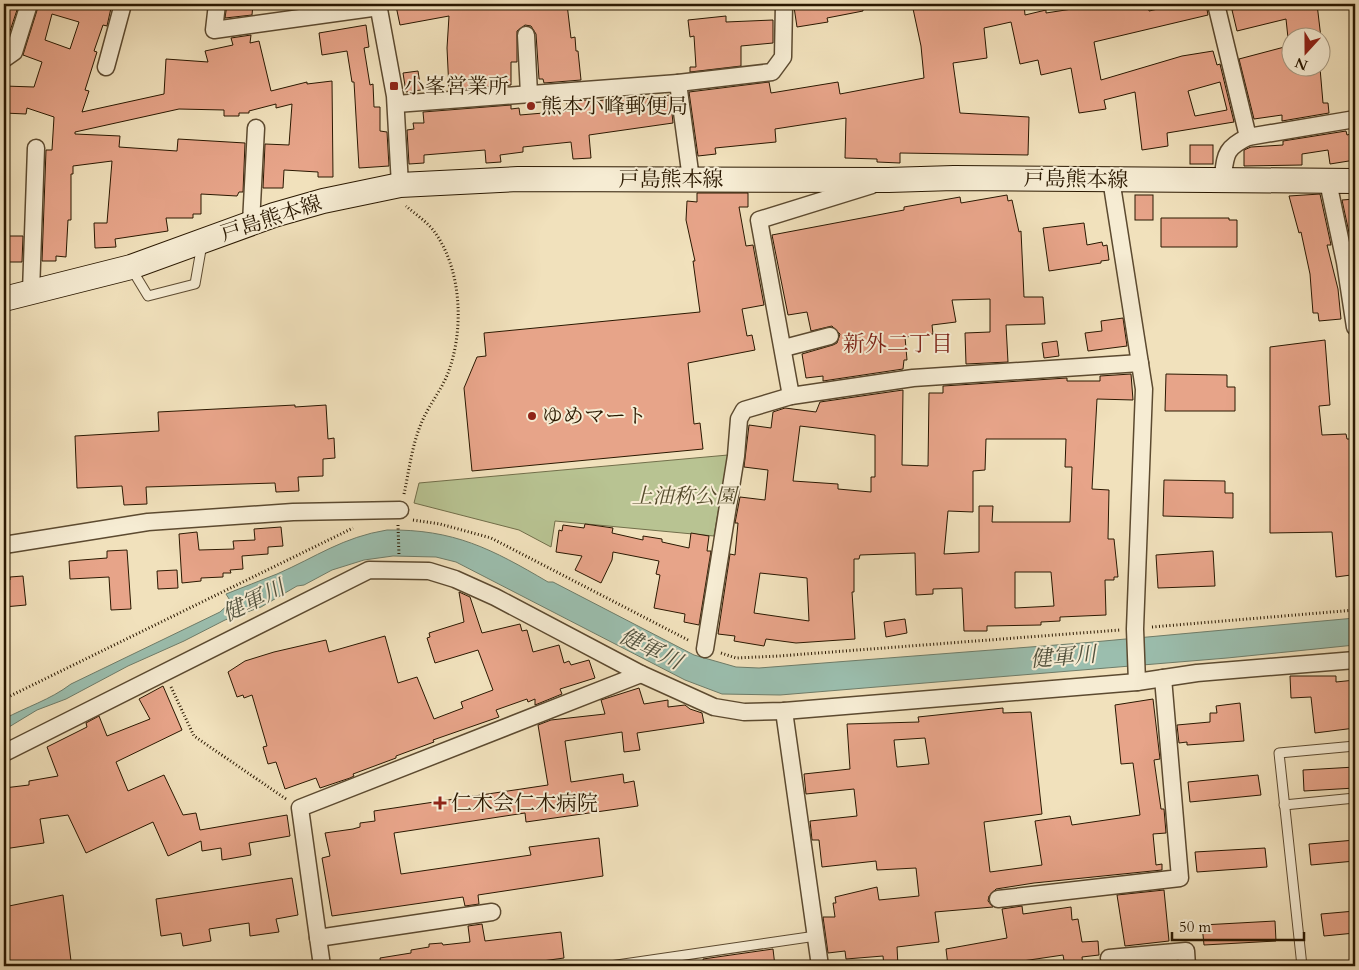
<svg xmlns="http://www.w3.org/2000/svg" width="1359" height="970" font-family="Cardo,'Noto Serif JP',serif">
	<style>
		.green { fill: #b8c392; stroke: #716e4a }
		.water { fill: #9bbeae; stroke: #6e7c69 }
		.building { fill: #e7a489; stroke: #2a1801; fill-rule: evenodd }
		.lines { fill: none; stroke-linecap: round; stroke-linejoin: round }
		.lane-casing { stroke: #5c4a30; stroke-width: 11 }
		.street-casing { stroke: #5c4a30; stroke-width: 19 }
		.secondary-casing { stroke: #2a1801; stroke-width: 26 }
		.path { stroke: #2a1801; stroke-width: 3; stroke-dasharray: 1 2.5; stroke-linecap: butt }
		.lane { stroke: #f6ecd3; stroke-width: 9 }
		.street { stroke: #f6ecd3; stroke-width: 16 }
		.secondary { stroke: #f6ecd3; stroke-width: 24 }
		.poi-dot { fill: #8f2418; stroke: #f6ecd3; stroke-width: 2 }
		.labels { text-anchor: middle; stroke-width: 4; stroke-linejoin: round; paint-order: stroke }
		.poi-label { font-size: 21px; fill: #2a1801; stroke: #f6ecd3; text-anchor: start }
		.street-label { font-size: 21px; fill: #2a1801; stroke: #f6ecd3 }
		.park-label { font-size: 21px; font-style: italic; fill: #554b2c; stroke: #f6ecd3 }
		.neighbourhood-label { font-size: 22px; fill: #7a1f14; stroke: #f6ecd3 }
		.water-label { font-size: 22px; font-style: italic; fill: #52523e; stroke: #f6ecd3 }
	</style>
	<rect width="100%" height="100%" fill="#f1e1bc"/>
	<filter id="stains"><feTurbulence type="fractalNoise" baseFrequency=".004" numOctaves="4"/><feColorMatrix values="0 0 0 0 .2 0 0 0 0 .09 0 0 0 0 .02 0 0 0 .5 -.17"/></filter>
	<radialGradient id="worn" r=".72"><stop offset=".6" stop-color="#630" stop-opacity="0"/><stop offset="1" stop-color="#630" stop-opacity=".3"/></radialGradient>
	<polygon class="green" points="728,455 714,536 555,521 551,547 519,530 414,503 419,483"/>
	<path class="water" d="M387 530C454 529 492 549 548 582H553L694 655 736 667 759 668 1082 643 1355 618V645L1227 658 780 695 722 694 685 680 456 562 436 557 393 556 364 560 332 570 304 585 297 586 261 607 225 620 184 641 128 666 66 699 37 710 4 730V719C26 707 50 700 71 684L220 612 231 602 226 594C243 587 260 581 277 574 316 557 343 537 387 530Z"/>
	<g class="building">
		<polygon points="4,4 19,4 5,46 4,46"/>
		<path d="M39 4H110L109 7 111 8 107 26 103 25 94 51 97 52 85 90 89 91 82 112 164 94 166 59 208 62 205 51 233 45 231 38 251 35 250 43 259 41 271 91 307 82V84L332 81 333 177H318V172L284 170 283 188H263L265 144 289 145 292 104 276 108V104L249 111V113H239V116H224V110L179 109 75 132V134L120 136 119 147 177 151 178 139 245 143 243 192H239L237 196 201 194V214H193V218H166L168 231 115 239 116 247 95 248 94 223H107L112 161 73 166V174H71V220H68L66 257 56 256V261H42L46 150H52L54 117 27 108 26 114 4 113V86L34 87 42 62 23 55ZM52 14 79 22 70 49 45 40Z"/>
		<polygon points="227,4 253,4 252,15 225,18"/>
		<polygon points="406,4 567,4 571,38 575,37 576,51 578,51 581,80 544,83 543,79 539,79 536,34 531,26 525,25 517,31 517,62 511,62 511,85 449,90 447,48 449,16 400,25 396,6"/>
		<polygon points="816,4 863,4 863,11 827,18 828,22 797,27 794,7"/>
		<path d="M912 4H1024L1025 15 1046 10V13L1085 7V4H1148L1149 11 1180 4H1206L1208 15 1094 42 1101 80 1182 56 1213 51 1217 65 1220 64 1234 122 1167 133 1168 146 1142 150 1135 92 1104 100 1106 109 1079 113 1071 68 1041 75 1038 60 1020 64 1011 22 984 28 987 58 953 63 960 113 1029 117 1028 155 900 153V163L877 162V159L845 158 846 118 775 129 776 142 715 148 716 154 698 156 689 92 769 82 771 93 838 82 840 94 924 78 921 46ZM1220 82 1227 110 1195 116 1188 91Z"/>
		<polygon points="1256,4 1317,4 1321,38 1288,38 1286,19 1237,31 1232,10"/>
		<polygon points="726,16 726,22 773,20 773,43 741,46 741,66 690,72 690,67 696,67 694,36 690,37 688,20"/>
		<polygon points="366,25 369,47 364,48 370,85 373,84 374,107 380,107 380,131 387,132 389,166 359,168 354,82 352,82 347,51 322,55 319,33"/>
		<polygon points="1292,45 1292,68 1320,68 1323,103 1328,103 1329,113 1282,121 1282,115 1254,119 1239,59"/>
		<polygon points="418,71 421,90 406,92 403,73"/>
		<polygon points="670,95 673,123 589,135 591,158 573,159 571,142 523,147 523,152 500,155 501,162 486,163 485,150 424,155 424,163 409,164 407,130 414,129 413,123 424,123 423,112 511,105 511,109 519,108 520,115 567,111 567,101 587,100 587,102 630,97 631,101"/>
		<polygon points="1346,131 1347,135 1354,133 1355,160 1330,164 1328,150 1302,154 1302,165 1244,166 1244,150 1251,147 1283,145 1283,141"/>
		<rect x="1190" y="145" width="23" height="19"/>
		<polygon points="697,193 748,193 748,207 739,207 746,246 753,245 764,305 742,309 747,336 752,335 755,350 688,363 694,424 700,423 703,449 472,471 464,388 477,357 486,356 484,333 700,312 693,261 695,261 686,220 687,201 697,202"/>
		<polygon points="1320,194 1331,245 1327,245 1338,289 1341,319 1319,321 1318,313 1313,313 1310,274 1301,232 1299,233 1289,196"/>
		<polygon points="1007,195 1008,201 1012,200 1019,232 1021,231 1024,297 1043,297 1045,324 1006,325 1008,362 966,364 965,333 990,332 990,299 952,300 956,322 932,325 933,334 905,337 907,360 904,360 903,369 823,381 823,376 806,378 802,354 833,345 837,343 840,334 832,326 811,331 807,312 788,315 772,235 904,210 904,207 960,197 961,203"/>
		<rect x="1135" y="195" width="18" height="25"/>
		<polygon points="1355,199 1355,241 1351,242 1342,200"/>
		<polygon points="1161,218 1229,218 1229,220 1237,220 1237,247 1161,247"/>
		<polygon points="1084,223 1087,245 1102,242 1103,246 1107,245 1109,260 1101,261 1101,263 1049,271 1043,228"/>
		<polygon points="4,236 23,236 22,262 4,262"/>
		<polygon points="1123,318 1127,346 1088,351 1085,333 1102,331 1101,321"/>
		<polygon points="1325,340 1330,405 1319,406 1322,435 1346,434 1347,439 1354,439 1355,444 1355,570 1351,570 1351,575 1336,577 1332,532 1270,533 1270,347"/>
		<polygon points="1057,341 1059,356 1044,358 1042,343"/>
		<path d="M1131 374 1133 400 1097 399 1092 489 1109 490 1108 539H1114L1118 577H1114V580H1105L1106 615 1060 617V621L1041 622V625L987 626V631H964L962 588 933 589V594L916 595 915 553 860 555 859 559H854V592H852L855 639 796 643 766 639 764 646 734 641 735 636 718 634 730 554 735 555 738 523H735L740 497 765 500 768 470 744 467 749 425 771 428 773 412 785 408 816 412 820 402 903 390 902 465 928 466 929 393H943V386L1067 378V381H1100V376ZM800 426 875 435V477H871V492L838 489V484L793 481ZM986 439H1066L1065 467H1072L1070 522H992L993 506H979V552L944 554 948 511 973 512V471L985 470ZM1015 572H1051L1054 606 1015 608ZM760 573 807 578 809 621 754 613Z"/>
		<polygon points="1166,374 1227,375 1227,387 1235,387 1235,411 1165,411"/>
		<polygon points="295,405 295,407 326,405 328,439 334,438 335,458 323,459 323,476 298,477 299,491 276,492 275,483 146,487 147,504 124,505 122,486 77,488 75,436 159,431 158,412"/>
		<polygon points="1164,480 1225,481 1225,493 1233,493 1233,518 1163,516"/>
		<polygon points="585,524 613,528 612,533 643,540 643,536 662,539 662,542 689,548 691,533 709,536 707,551 711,551 699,625 684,622 685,614 654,608 660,575 656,574 659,561 613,552 612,560 601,583 575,570 582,556 556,552 559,530 562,531 563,525 584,528"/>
		<polygon points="281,527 283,546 268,547 268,554 242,556 243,569 230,570 231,573 223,573 223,577 201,578 201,581 182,583 179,534 197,532 199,550 234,549 233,541 255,540 254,529"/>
		<polygon points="127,550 131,609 111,610 109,577 70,579 69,561 107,558 107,551"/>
		<polygon points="1213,551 1215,586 1158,588 1156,555"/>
		<polygon points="177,570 178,588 158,589 157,571"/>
		<polygon points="23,576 26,605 4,607 4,580 10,580 10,577"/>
		<polygon points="459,592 470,597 482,633 520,624 522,631 527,630 533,652 559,645 564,663 569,661 571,665 589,660 595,678 560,689 562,694 535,705 535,699 528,702 527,699 496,710 499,717 433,740 434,742 396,756 396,758 353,774 354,776 350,778 320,788 316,778 285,789 276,762 268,764 263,747 267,746 252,695 244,698 243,695 237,697 228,672 245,661 274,652 326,640 329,652 385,636 398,683 417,677 434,719 463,708 461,702 493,690 478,650 435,663 427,638 430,637 429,633 464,622"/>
		<polygon points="905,619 907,633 886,637 884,622"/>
		<polygon points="1290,676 1336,676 1336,682 1355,680 1355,728 1315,733 1311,697 1291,698"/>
		<polygon points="163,686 182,730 116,762 128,791 164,775 183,815 196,813 200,830 287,815 290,836 249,843 251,855 222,860 221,848 202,851 201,841 168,856 153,822 86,853 68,815 40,819 44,843 4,849 4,788 29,785 29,781 58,776 47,747 87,727 86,723 99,716 107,736 150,719 139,699"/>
		<polygon points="639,688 644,704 668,700 668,707 685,705 690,709 702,713 704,723 637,733 640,750 624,752 622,732 565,741 571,782 623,774 624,783 634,781 638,806 526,822 525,813 394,833 401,874 531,855 529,847 599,838 603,876 478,895 479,904 465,906 463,897 332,916 322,858 330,856 325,833 353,829 360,827 360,823 375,821 374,811 548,785 538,725 551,720 605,714 601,700"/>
		<path d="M1153 699 1160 759 1154 760 1161 809H1164L1166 833 1153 834 1156 865 1162 864V870L1034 883 996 889 989 896 988 901 993 907 935 912 939 942 897 947 898 966H884L883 956 846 959 845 951 828 953 823 917H835L833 903H836L835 897 877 887 879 900 919 896 916 868 877 870 876 861 822 867 819 840H812L810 821 857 816 854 789 806 794 804 774 850 769 847 724 919 722 918 717 1003 708V713L1031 712 1042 814 984 822 990 872 1042 865 1035 821 1070 816 1072 825 1140 815 1133 763 1121 764 1115 705ZM925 738 929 764 897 767 894 740Z"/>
		<polygon points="1240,703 1244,741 1187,745 1187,742 1179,743 1177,725 1210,722 1210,713 1217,713 1216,706"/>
		<polygon points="1355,767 1355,788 1304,791 1303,770"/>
		<polygon points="1258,775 1261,795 1190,802 1188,782"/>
		<polygon points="1355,840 1355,861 1311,865 1309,844"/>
		<polygon points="1265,848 1267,867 1197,872 1195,852"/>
		<polygon points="292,878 298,915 276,919 279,932 250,936 249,923 209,929 211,941 183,946 181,933 161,936 156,899"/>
		<polygon points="1164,890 1169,941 1125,946 1117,895"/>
		<polygon points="63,895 71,961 4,966 4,907"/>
		<polygon points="1022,906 1023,914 1071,907 1072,920 1078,919 1082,942 1098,941 1099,955 1082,957 1083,966 1065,966 1063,955 989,966 948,966 946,949 1007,938 1002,909"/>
		<polygon points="1355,911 1355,933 1324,936 1321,914"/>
		<polygon points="1275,921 1276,941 1204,945 1202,925"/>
		<polygon points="482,924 485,941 561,932 564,958 506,966 381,966 380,958 411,953 411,950 429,947 429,944 442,943 443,945 470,942 468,926"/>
		<polygon points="773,949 775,966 704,966 703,959"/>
	</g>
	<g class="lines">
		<defs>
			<g id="lane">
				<polyline points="131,268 148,296 195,284 202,244"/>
				<polyline points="1284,805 1355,798"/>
				<polyline points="610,966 816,936"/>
				<polyline points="1302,966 1279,753 1355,746"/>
			</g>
			<g id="street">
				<polyline points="217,4 214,30 379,7"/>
				<polyline points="378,4 395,96 400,185"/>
				<polyline points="1216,4 1248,137"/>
				<polyline points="526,35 529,94"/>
				<polyline points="4,59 14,52 29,4"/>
				<polyline points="106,67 123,4"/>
				<polyline points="678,83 772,72 783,57 784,4"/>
				<polyline points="396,104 678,83 691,179"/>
				<polyline points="1111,179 1144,389 1135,629 1137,682"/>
				<path d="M1222 182C1226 156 1223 149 1248 137L1355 119"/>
				<polyline points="1328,182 1345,262 1355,327"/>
				<polyline points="872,185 759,220 791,396 913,378 1140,363"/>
				<polyline points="251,223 256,128"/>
				<polyline points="31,292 36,148"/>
				<polyline points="784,348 830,336"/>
				<polyline points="4,545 148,522 293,512 400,510"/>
				<polyline points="705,649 736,456 739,419 744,410 791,396"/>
				<polyline points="784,711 820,966"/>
				<polyline points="4,753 369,570 429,571 455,579 495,597 641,674 714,707 744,712 784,711 1137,682 1197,673 1355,660"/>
				<polyline points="998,899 1180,878 1163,678"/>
				<polyline points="318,938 492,912"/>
				<polyline points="1109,958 1186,951 1187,966"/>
				<polyline points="322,966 300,808 641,674"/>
			</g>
			<polyline id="secondary" points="4,299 131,267 274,215 323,201 400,185 518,179 888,180 954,178 1355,181"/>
		</defs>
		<use href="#lane" class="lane-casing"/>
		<use href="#street" class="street-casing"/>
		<use href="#secondary" class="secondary-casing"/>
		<g class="path">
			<path d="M404 494C409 471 412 445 421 424 428 406 441 391 448 373 464 331 462 272 436 234 429 223 415 214 406 206"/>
			<polyline points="413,520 440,524 491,538 690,641"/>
			<polyline points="398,525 399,556"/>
			<polyline points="1152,627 1355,610"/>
			<polyline points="721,653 736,658 779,656 1120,630"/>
			<polyline points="171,687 194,736 286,799"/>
			<polyline points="4,699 353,528"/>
		</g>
		<use href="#lane" class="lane"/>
		<use href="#street" class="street"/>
		<use href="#secondary" class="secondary"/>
	</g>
	<g class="poi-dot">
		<rect x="389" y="81" width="10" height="10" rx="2.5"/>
		<circle cx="531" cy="106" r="5"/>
		<circle cx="532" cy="416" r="5"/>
		<path d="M437.5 795.5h5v5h5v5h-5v5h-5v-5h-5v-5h5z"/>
	</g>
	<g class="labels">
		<g class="poi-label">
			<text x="404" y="93">小峯営業所</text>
			<text x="541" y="113">熊本小峰郵便局</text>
			<text x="542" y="423">ゆめマート</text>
			<text x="451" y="810">仁木会仁木病院</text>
		</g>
		<g class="street-label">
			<text x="671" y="186">戸島熊本線</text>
			<text transform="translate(1076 179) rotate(1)" y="7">戸島熊本線</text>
			<text transform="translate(271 218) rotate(-18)" y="7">戸島熊本線</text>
		</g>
		<g class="park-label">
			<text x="684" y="503">上油称公園</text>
		</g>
		<g class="neighbourhood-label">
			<text x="898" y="351">新外二丁目</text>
		</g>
		<g class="water-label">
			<text transform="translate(253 600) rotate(-26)" y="8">健軍川</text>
			<text transform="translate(651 648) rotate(26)" y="8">健軍川</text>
			<text transform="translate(1063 656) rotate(-5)" y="8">健軍川</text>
		</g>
	</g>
	<rect width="1359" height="970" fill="none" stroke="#f1e1bc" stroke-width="20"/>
	<rect x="5" y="5" width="1349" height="960" fill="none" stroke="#2a1801" stroke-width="2.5"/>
	<rect x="10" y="10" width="1339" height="950" fill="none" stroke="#2a1801"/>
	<g transform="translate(1306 52) rotate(201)"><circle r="24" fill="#f6ecd3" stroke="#a4977f"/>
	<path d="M0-4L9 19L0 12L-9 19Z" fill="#8f2418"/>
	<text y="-8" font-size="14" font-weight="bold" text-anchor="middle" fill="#2a1801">N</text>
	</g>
	<path d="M1172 932v8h132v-8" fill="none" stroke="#2a1801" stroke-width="2.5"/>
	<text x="1179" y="932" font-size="15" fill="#2a1801" stroke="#f6ecd3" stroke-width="4" paint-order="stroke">50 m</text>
	<rect width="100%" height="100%" filter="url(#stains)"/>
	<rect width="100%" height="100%" fill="url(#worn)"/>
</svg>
